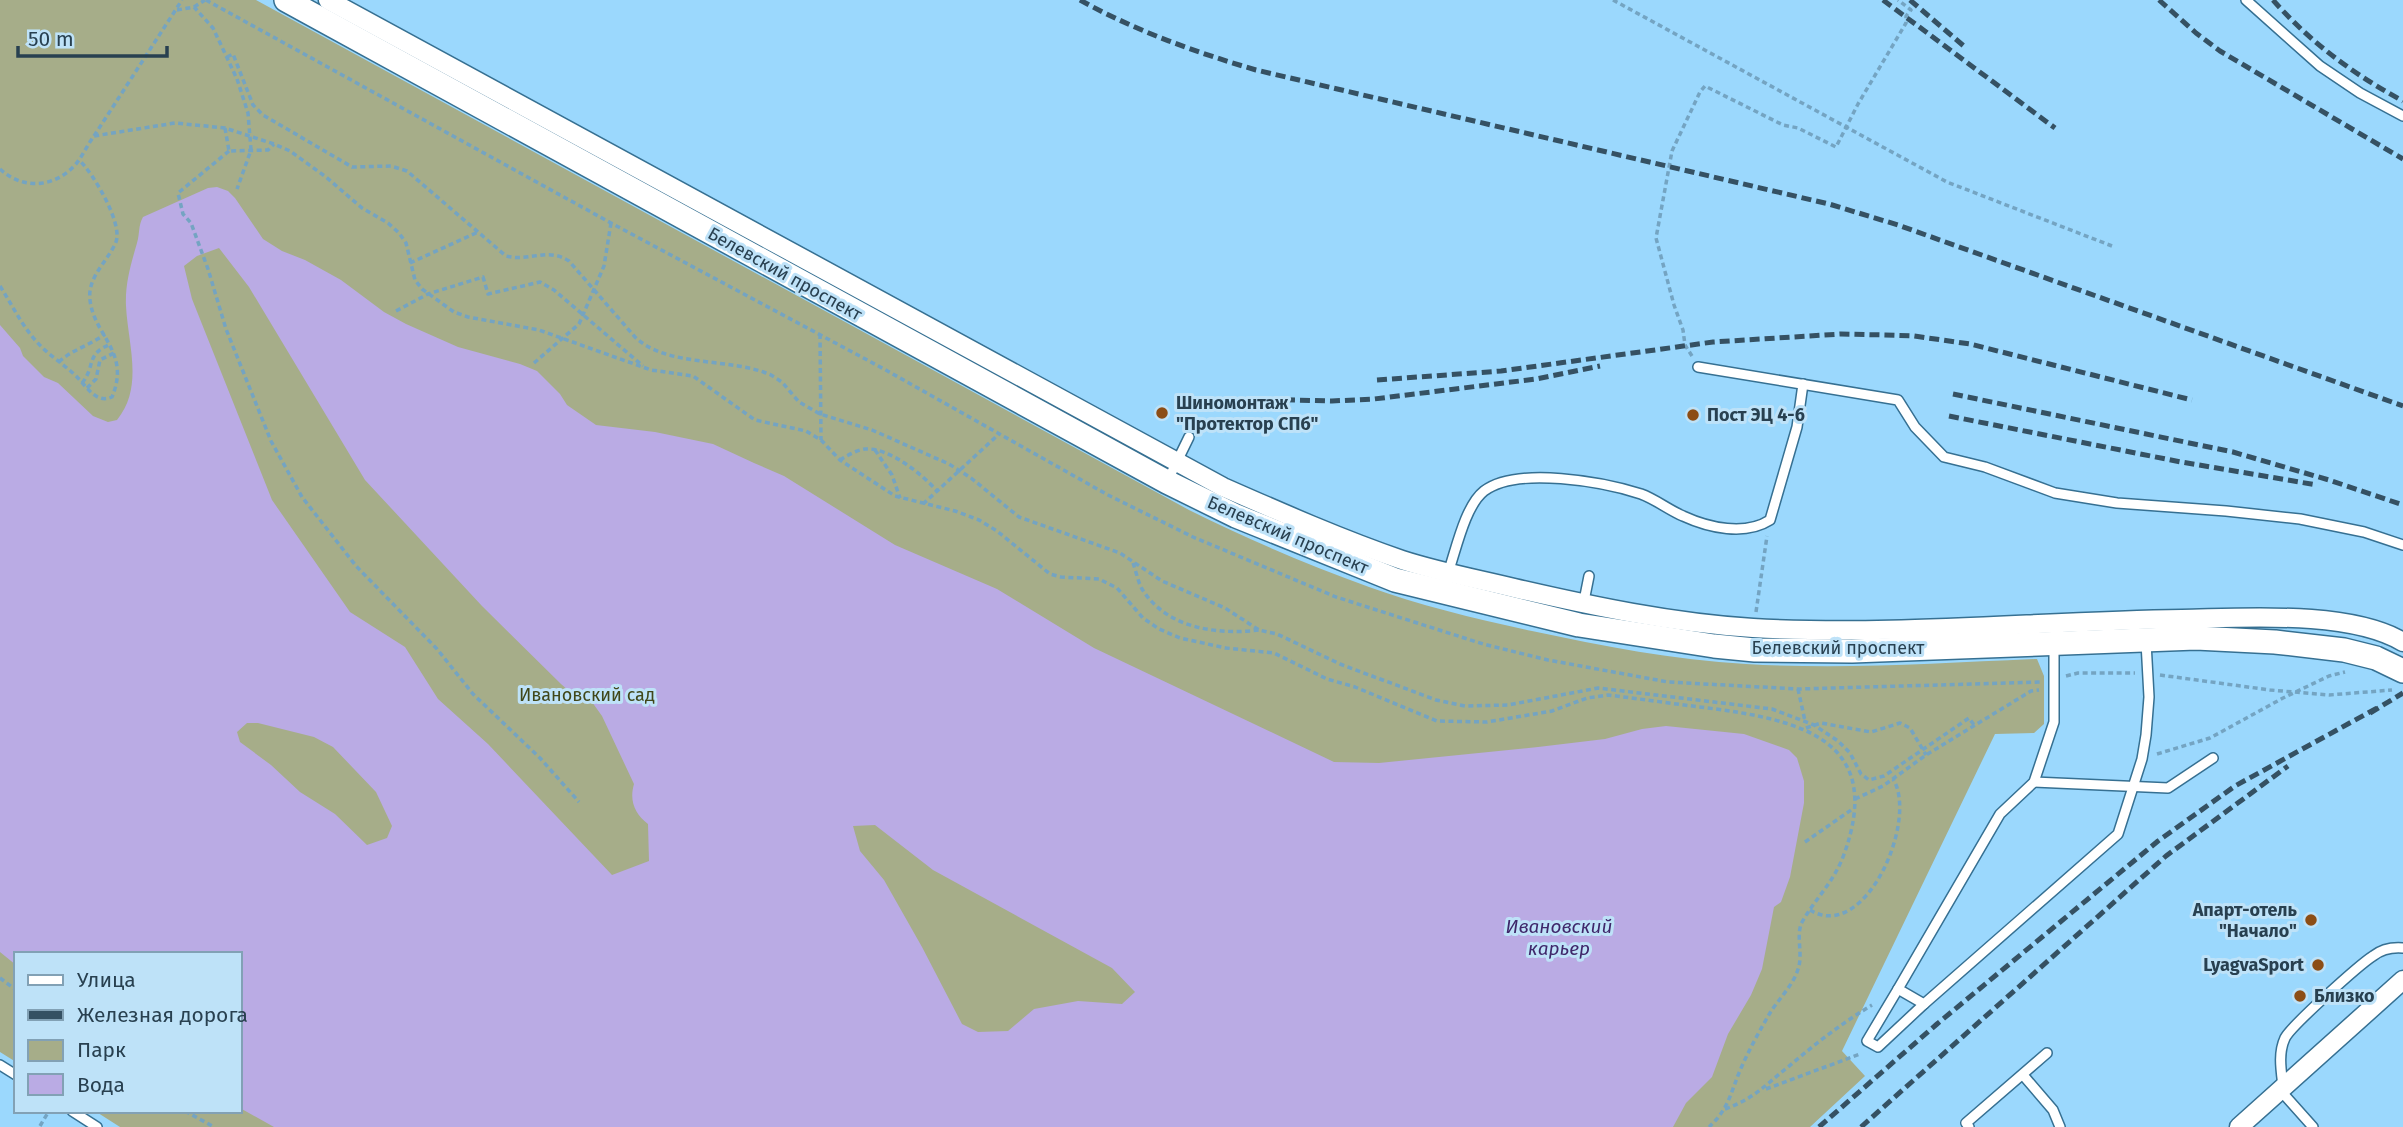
<svg xmlns="http://www.w3.org/2000/svg" width="2403" height="1127" font-family="'Fira Sans',sans-serif">
	<style>
		.green { fill: #a6ad89 }
		.water { fill: #baabe4; fill-rule: evenodd }
		.lines { fill: none; stroke-linecap: round; stroke-linejoin: round }
		.service-casing { stroke: #367092; stroke-width: 12 }
		.minor-casing { stroke: #367092; stroke-width: 21 }
		.tertiary-casing { stroke: #367092; stroke-width: 26 }
		.path { stroke: #74a4c2; stroke-width: 3.5; stroke-dasharray: 5 3.5; stroke-linecap: butt }
		.service { stroke: #fff; stroke-width: 9 }
		.minor { stroke: #fff; stroke-width: 18 }
		.tertiary { stroke: #fff; stroke-width: 23 }
		.rail { stroke: #355163; stroke-width: 5; stroke-dasharray: 10 5; stroke-linecap: butt }
		.poi-dot { fill: #8c4d15; stroke: #bee2f8; stroke-width: 2.5 }
		.labels { text-anchor: middle; stroke-width: 6; stroke-linejoin: round; paint-order: stroke }
		.street-label { font-size: 18px; fill: #284050; stroke: #bee2f8 }
		.poi-label { font-size: 18px; font-weight: bold; fill: #284050; stroke: #bee2f8; text-anchor: start }
		.park-label { font-size: 18px; fill: #404719; stroke: #bee2f8 }
		.water-label { font-size: 19px; font-style: italic; fill: #3f276a; stroke: #bee2f8 }
	</style>
	<rect width="100%" height="100%" fill="#9bd8fd"/>
	<path class="green" d="M0 0H256L1189 510C1247 539 1308 565 1369 587 1421 606 1477 619 1532 631 1603 646 1674 660 1746 664 1843 670 1940 663 2037 659L2044 676V724L2034 733 1995 734 1842 1051 1865 1076 1810 1127H120L95 1111H240V954H16V1062L0 1052Z"/>
	<path class="water" d="M217 187 228 191 235 198 263 239 282 251 305 260 341 280 384 312 406 324 458 347 520 364 537 371 560 394 567 405 596 425 655 432 713 444 754 463 784 476 895 545 997 589 1094 648 1334 762 1379 763 1538 747 1605 739 1642 729 1666 726 1744 734 1789 750 1797 758 1804 781V803L1790 877 1781 902 1774 907 1762 969 1751 995 1728 1034 1712 1077 1686 1103 1673 1127H274L240 1108V954H16V965L0 952V325L20 348 23 356 44 377 58 383 93 416 108 422 117 420C144 387 128 345 126 306 125 283 131 264 137 243 140 233 138 226 143 217L208 188ZM219 248 249 287 365 480 482 606 561 684 577 698 592 702 602 716 634 784C629 801 635 814 648 824L649 861 612 875 488 744 438 699 405 647 350 612 272 500 192 299 184 266 197 256ZM247 723H258L314 737 333 747 376 792 392 826 387 838 367 845 335 814 300 792 271 765 240 742 237 732ZM875 825 933 870 1112 968 1135 992 1122 1004 1078 1001 1034 1009 1008 1031 978 1032 962 1024 922 947 884 880 860 851 853 826Z"/>
	<g class="lines">
		<defs>
			<g id="service">
				<polyline points="2246,0 2320,66 2360,93 2403,116"/>
				<polyline points="1698,367 1898,400 1915,427 1944,457 1985,467 2055,493 2117,503 2226,511 2300,519 2364,532 2403,545"/>
				<polyline points="1167,482 1189,437"/>
				<path d="M1448 573C1456 550 1465 506 1484 491 1517 466 1604 482 1641 494 1655 499 1669 510 1683 516 1709 528 1745 536 1770 520L1797 427 1803 384"/>
				<polyline points="1583,606 1589,576"/>
				<polyline points="2054,644 2054,722 2034,782 2000,814 1898,989 1924,1004 2118,834 2142,759 2146,735 2149,697 2146,642"/>
				<polyline points="2034,782 2168,788 2213,758"/>
				<polyline points="1898,989 1867,1041 1878,1047 1924,1004"/>
				<polyline points="0,1065 16,1075"/>
				<polyline points="2023,1075 2053,1110 2060,1127"/>
				<path d="M2283 1086C2281 1070 2278 1053 2285 1038 2291 1026 2359 965 2373 956 2382 949 2391 947 2403 948"/>
				<polyline points="2280,1090 2313,1127"/>
				<polyline points="72,1111 97,1127"/>
				<polyline points="1969,1127 1966,1123 2047,1053"/>
			</g>
			<g id="minor">
				<path d="M328 0 1223 487C1282 513 1341 539 1402 560 1439 572 1477 579 1514 588 1592 606 1672 623 1753 628 1895 636 2039 621 2182 619 2244 618 2349 610 2403 642"/>
				<polyline points="2239,1127 2403,980"/>
			</g>
			<polyline id="tertiary" points="286,0 1167,482 1236,516 1395,580 1579,625 1714,646 1755,650 1852,651 2196,638 2275,642 2344,650 2376,658 2403,671"/>
		</defs>
		<use href="#service" class="service-casing"/>
		<use href="#minor" class="minor-casing"/>
		<use href="#tertiary" class="tertiary-casing"/>
		<g class="path">
			<polyline points="206,0 611,223 884,369 1108,495 1193,537 1336,597 1483,644 1548,660 1668,682 1798,689 2042,682"/>
			<polyline points="1613,0 1947,182 2112,246"/>
			<polyline points="194,7 205,0"/>
			<polyline points="177,10 194,7 213,28 237,79 248,113 251,150 237,189"/>
			<path d="M227 57 233 54 253 105 263 115 352 167 391 166 407 171 506 256C528 262 548 247 569 261L635 337C667 368 731 357 771 375L782 382 799 402 820 414 872 430 949 464 971 478 1019 517 1120 553 1162 581 1225 608 1259 630 1277 634 1340 664 1436 700 1465 706 1508 705 1598 688 1772 709 1814 725 1838 741 1850 753 1861 774 1869 780 1884 776 1969 718 1974 725"/>
			<polyline points="225,128 229,151 268,150 274,144"/>
			<polyline points="94,136 182,0"/>
			<polyline points="229,151 178,193 183,214 191,223 208,269 226,329 271,441 302,497 356,566 437,649 473,694 540,758 579,802"/>
			<path d="M0 169C23 190 54 188 75 165 83 156 87 145 94 136L175 123 225 128 274 144 290 151 326 177 362 208 388 223 399 233 406 243 415 280 422 289 454 312 468 317 539 330 651 370 693 376 755 420 806 431 821 440 840 460 895 496 955 511 979 520 997 531 1050 574 1061 577 1099 579 1117 588 1143 618 1159 629 1180 638 1226 648 1274 653 1327 679 1355 687 1437 721 1487 722 1552 711 1587 698 1608 695C1641 699 1675 704 1708 708 1801 720 1887 740 1843 857 1833 883 1814 900 1801 924 1796 940 1804 956 1797 972 1792 986 1778 1000 1770 1013 1760 1030 1750 1048 1742 1066 1731 1090 1730 1108 1709 1127"/>
			<polyline points="410,263 478,232"/>
			<path d="M0 286C12 305 21 324 36 341 48 355 64 364 77 377 87 387 96 404 112 397 131 352 94 336 90 300 87 277 108 261 116 242 123 223 93 173 79 160"/>
			<polyline points="396,311 428,294 483,277 488,294 540,282 554,290 643,366"/>
			<polyline points="820,334 821,440"/>
			<polyline points="1692,356 1685,345 1683,330 1674,305 1656,238 1672,151 1700,92 1705,86 1783,125 1798,128 1836,147 1858,104 1906,23 1906,16 1911,10 1898,0"/>
			<path d="M59 362C71 350 91 345 105 334"/>
			<polyline points="534,363 579,324 604,266 611,223"/>
			<path d="M82 383C96 366 85 354 111 344"/>
			<polyline points="87,388 96,379 100,360 114,353"/>
			<polyline points="875,450 892,475 900,498"/>
			<path d="M840 460C846 456 857 450 865 449 889 447 923 475 937 491"/>
			<polyline points="923,504 999,434"/>
			<path d="M1133 563C1136 571 1138 582 1142 589 1167 629 1218 635 1259 630"/>
			<polyline points="1756,612 1767,536"/>
			<polyline points="2160,675 2270,690 2329,695 2392,690"/>
			<polyline points="2066,676 2078,673 2135,673"/>
			<polyline points="1798,689 1805,721"/>
			<polyline points="1806,728 1821,723 1871,732 1900,723 1910,728 1926,755"/>
			<polyline points="2157,754 2210,738 2283,698 2329,676 2345,672"/>
			<polyline points="1855,799 1883,786 1926,755 2031,691 2039,690"/>
			<polyline points="1805,842 1854,808"/>
			<path d="M1810 910C1865 944 1919 820 1893 779"/>
			<polyline points="0,978 16,990"/>
			<polyline points="1766,1089 1860,1054"/>
			<path d="M1725 1109C1755 1098 1764 1086 1788 1067 1815 1044 1842 1023 1872 1005"/>
			<polyline points="185,1111 214,1127"/>
			<polyline points="40,1126 49,1111"/>
		</g>
		<use href="#service" class="service"/>
		<use href="#minor" class="minor"/>
		<use href="#tertiary" class="tertiary"/>
		<g class="rail">
			<path d="M1080 0C1136 31 1195 52 1256 70L1829 204 1898 225 2403 406"/>
			<polyline points="1883,0 2055,128"/>
			<polyline points="1910,0 1965,47"/>
			<polyline points="2159,0 2196,33 2220,51 2403,159"/>
			<path d="M2273 0C2310 42 2353 74 2403 101"/>
			<polyline points="1377,380 1501,371 1713,342 1841,334 1885,335 1914,336 1970,344 2192,400"/>
			<polyline points="1953,394 2233,452 2329,480 2403,505"/>
			<polyline points="1255,399 1332,401 1374,399 1536,379 1600,366"/>
			<polyline points="1949,416 2181,462 2317,485"/>
			<polyline points="2370,713 2403,693"/>
			<polyline points="1819,1127 1937,1024 2158,841 2235,786 2377,708"/>
			<polyline points="1861,1127 2166,856 2288,766"/>
		</g>
	</g>
	<g class="poi-dot">
		<circle cx="1162" cy="413" r="7"/>
		<circle cx="1693" cy="415" r="7"/>
		<circle cx="2311" cy="920" r="7"/>
		<circle cx="2318" cy="965" r="7"/>
		<circle cx="2300" cy="996" r="7"/>
	</g>
	<g class="labels">
		<g class="street-label">
			<text transform="translate(785 274) rotate(29)" y="6">Белевский проспект</text>
			<text transform="translate(1288 535) rotate(23)" y="6">Белевский проспект</text>
			<text x="1838" y="654">Белевский проспект</text>
		</g>
		<g class="poi-label">
			<text x="1176" y="409">Шиномонтаж<tspan x="1176" dy="21">"Протектор СПб"</tspan></text>
			<text x="1707" y="421">Пост ЭЦ 4-6</text>
			<text x="2297" y="916" text-anchor="end">Апарт-отель<tspan x="2297" dy="21">"Начало"</tspan></text>
			<text x="2304" y="971" text-anchor="end">LyagvaSport</text>
			<text x="2314" y="1002">Близко</text>
		</g>
		<g class="park-label">
			<text x="587" y="701">Ивановский сад</text>
		</g>
		<g class="water-label">
			<text x="1559" y="933">Ивановский<tspan x="1559" dy="22">карьер</tspan></text>
		</g>
	</g>
	<rect x="14" y="952" width="228" height="161" fill="#bee2f8" stroke="#82a1b5" stroke-width="2"/>
	<rect x="28" y="975" width="35" height="10" fill="#ffffff" stroke="#82a1b5" stroke-width="2"/>
	<text x="77" y="987" font-size="21" fill="#284050">Улица</text>
	<rect x="28" y="1010" width="35" height="10" fill="#355163" stroke="#82a1b5" stroke-width="2"/>
	<text x="77" y="1022" font-size="21" fill="#284050">Железная дорога</text>
	<rect x="28" y="1040" width="35" height="21" fill="#a6ad89" stroke="#82a1b5" stroke-width="2"/>
	<text x="77" y="1057" font-size="21" fill="#284050">Парк</text>
	<rect x="28" y="1074" width="35" height="21" fill="#baabe4" stroke="#82a1b5" stroke-width="2"/>
	<text x="77" y="1092" font-size="21" fill="#284050">Вода</text>
	<path d="M18 46v10h149v-10" fill="none" stroke="#284050" stroke-width="3.5"/>
	<text x="28" y="46" font-size="21" fill="#284050" stroke="#bee2f8" stroke-width="5" paint-order="stroke">50 m</text>
</svg>
